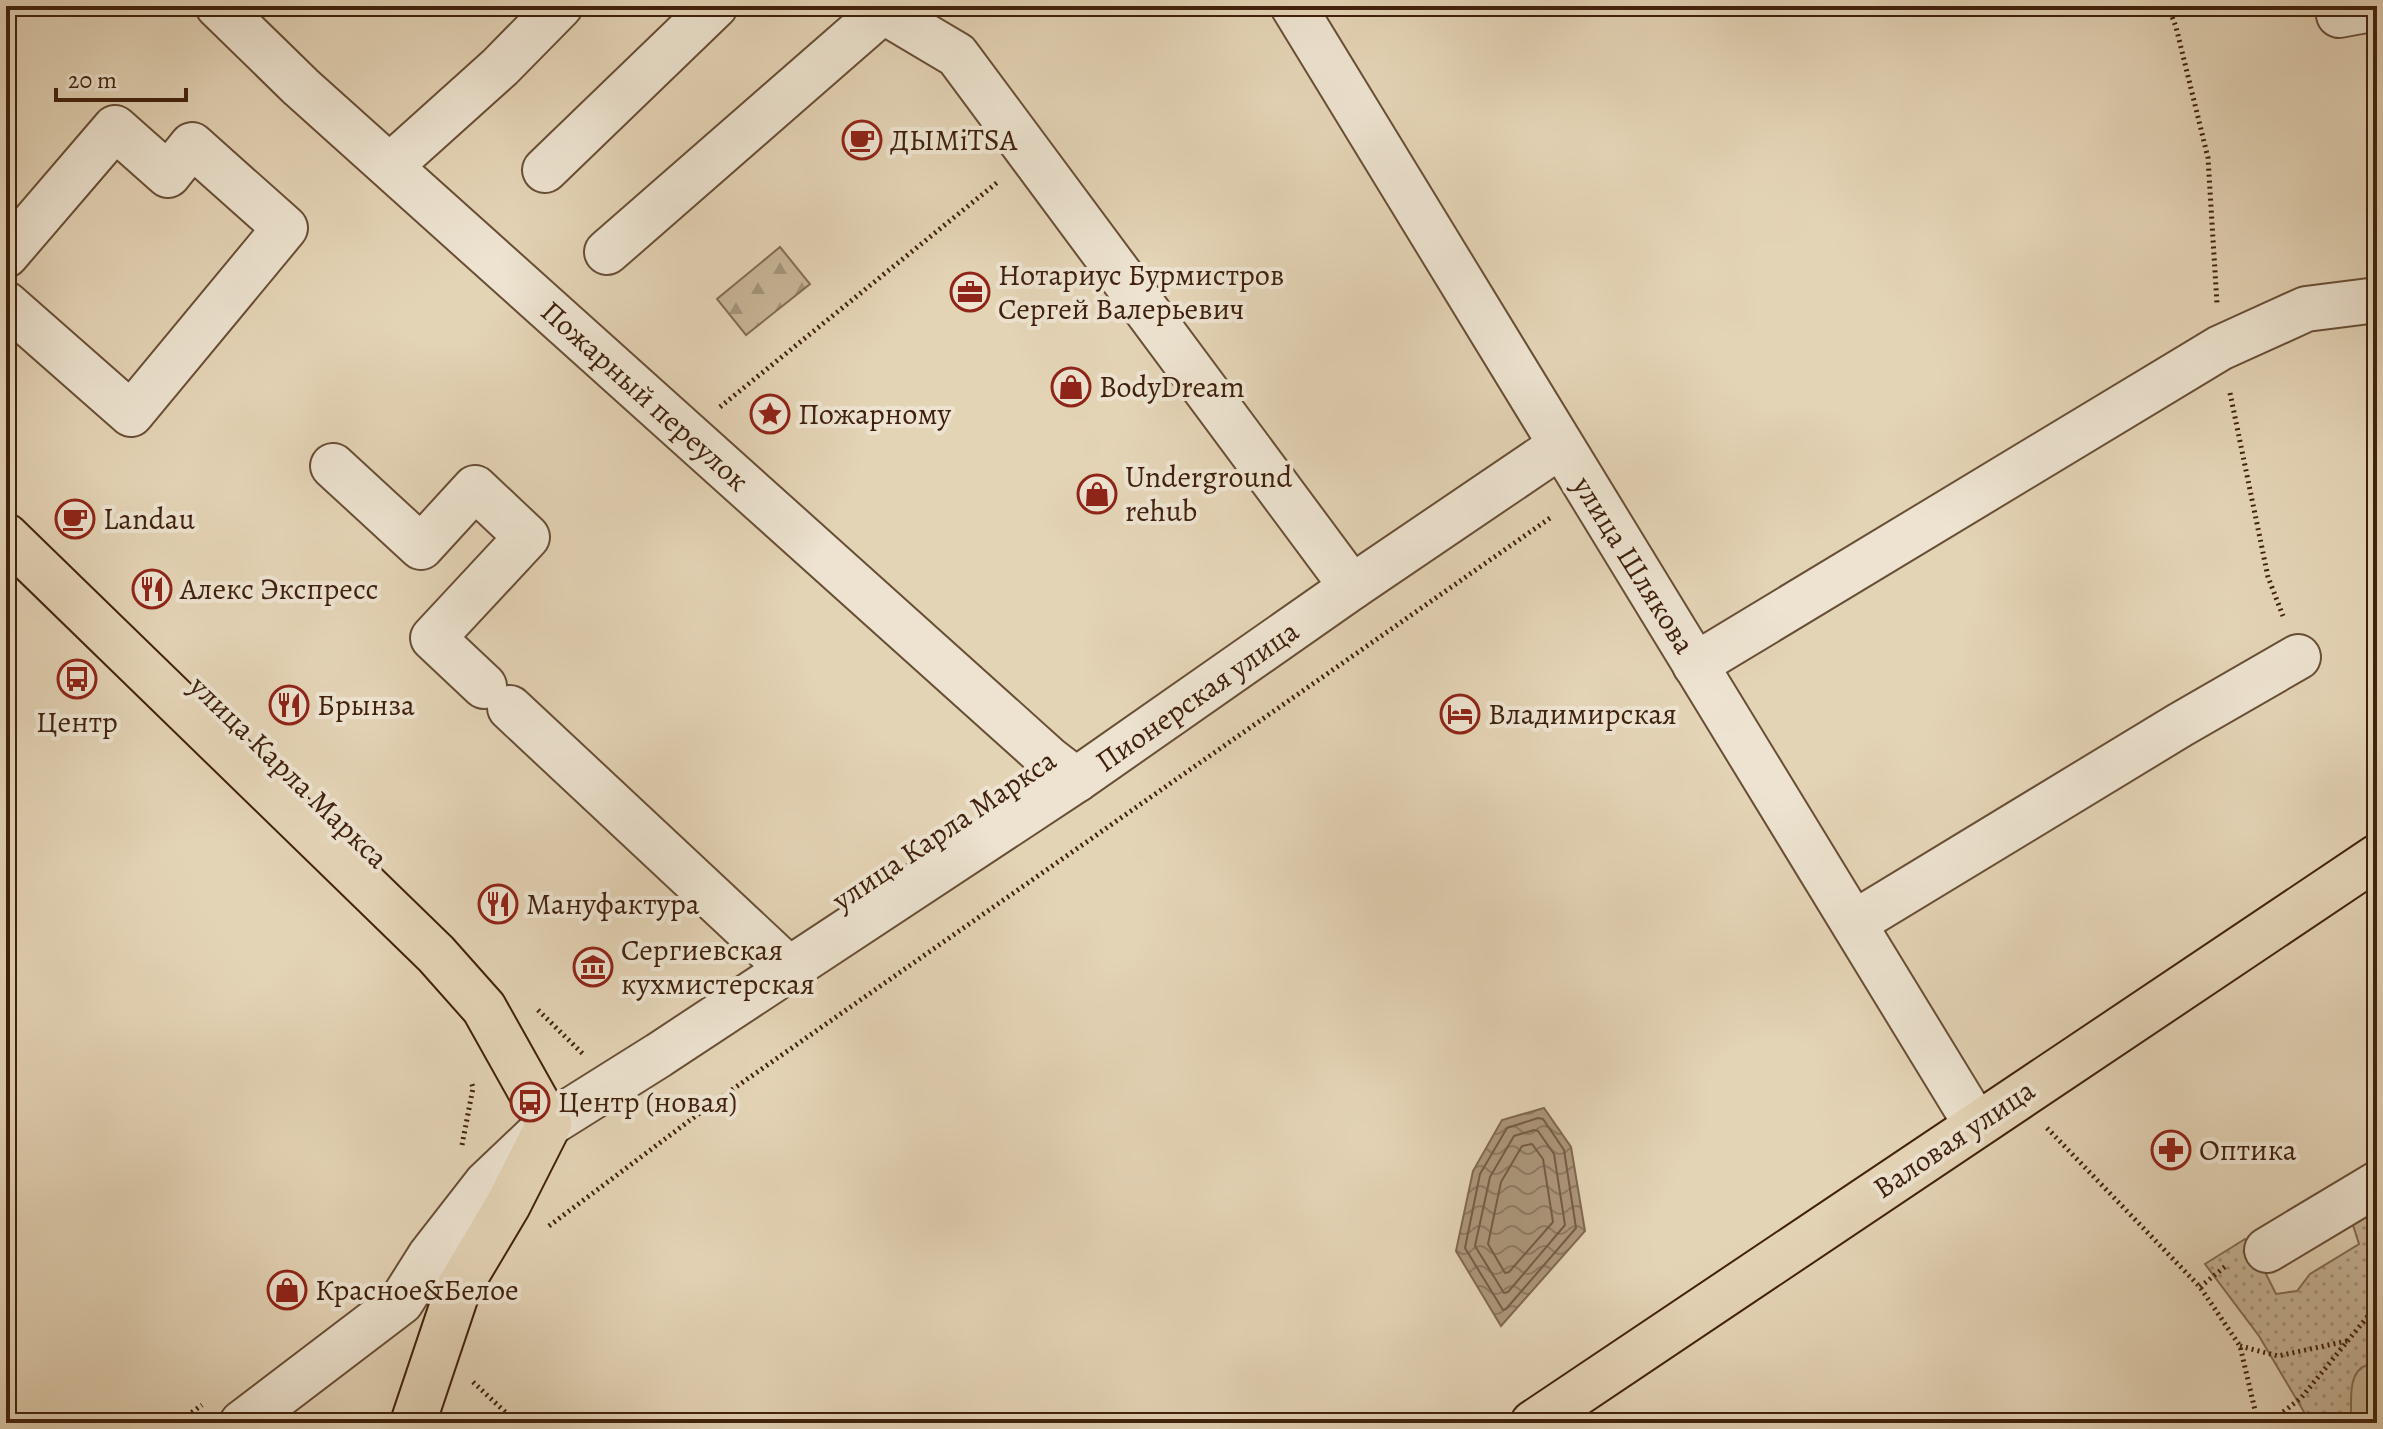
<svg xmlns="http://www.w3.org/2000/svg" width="2383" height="1429" font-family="Alegreya,serif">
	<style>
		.grass { fill: url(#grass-dots); stroke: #846c52; stroke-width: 2 }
		.forest { fill: url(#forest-firs); stroke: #846c52; stroke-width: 2 }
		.pitch { fill: #c8b699; stroke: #846c52; stroke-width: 2 }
		.water { fill: url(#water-waves); stroke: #81684f; stroke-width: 2 }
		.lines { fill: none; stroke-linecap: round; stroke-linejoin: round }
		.shore { stroke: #765c44; stroke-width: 2 }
		.minor-casing { stroke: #694e36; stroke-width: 48 }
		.major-casing { stroke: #40210c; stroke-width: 48 }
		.path { stroke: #40210c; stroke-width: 5; stroke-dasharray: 2 4; stroke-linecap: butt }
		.minor { stroke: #ede3d0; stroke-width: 44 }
		.major { stroke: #e4d4b6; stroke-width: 44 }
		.labels { text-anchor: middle; stroke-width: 8; stroke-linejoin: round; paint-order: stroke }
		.poi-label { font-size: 30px; fill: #40210c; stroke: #ede3d0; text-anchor: start }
		.street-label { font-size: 30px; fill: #40210c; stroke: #ede3d0 }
	</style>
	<defs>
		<pattern id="grass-dots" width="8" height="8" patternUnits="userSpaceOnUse" patternTransform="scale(2)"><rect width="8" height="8" fill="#c8b699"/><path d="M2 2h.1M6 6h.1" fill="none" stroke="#a4947b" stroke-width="1.8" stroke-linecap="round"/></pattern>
		<pattern id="forest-firs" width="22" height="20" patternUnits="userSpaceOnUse" patternTransform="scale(2)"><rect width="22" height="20" fill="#c8b699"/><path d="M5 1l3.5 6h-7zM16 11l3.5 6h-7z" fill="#a4947b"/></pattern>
		<pattern id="water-waves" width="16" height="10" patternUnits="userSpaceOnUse" patternTransform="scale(2)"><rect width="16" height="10" fill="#ac977c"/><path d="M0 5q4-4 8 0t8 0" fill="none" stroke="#8d7b64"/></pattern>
	</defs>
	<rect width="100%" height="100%" fill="#e4d4b6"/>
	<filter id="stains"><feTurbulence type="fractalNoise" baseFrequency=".0025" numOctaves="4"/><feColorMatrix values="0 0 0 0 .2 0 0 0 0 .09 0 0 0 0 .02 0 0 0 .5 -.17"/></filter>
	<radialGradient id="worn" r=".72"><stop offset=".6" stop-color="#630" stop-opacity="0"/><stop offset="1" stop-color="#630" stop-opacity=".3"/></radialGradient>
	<polygon class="grass" points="2377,1207 2377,1423 2300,1423 2304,1412 2259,1336 2205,1264 2245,1239 2260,1262 2276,1294 2297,1291 2310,1274 2359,1244 2352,1222"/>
	<polygon class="forest" points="780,247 810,284 746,335 717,299"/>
	<path class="pitch" d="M2367 1365 2377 1366V1423H2351C2352 1404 2346 1372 2367 1365Z"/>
	<polygon class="water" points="1544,1108 1571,1147 1585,1231 1501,1326 1456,1251 1473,1171 1502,1120"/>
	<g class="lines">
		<g class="shore">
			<polygon points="1538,1118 1543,1119 1564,1150 1576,1228 1506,1309 1503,1310 1465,1248 1480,1174 1507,1128"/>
			<polygon points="1534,1130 1538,1131 1554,1154 1565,1225 1508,1292 1504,1293 1475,1246 1490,1177 1514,1136"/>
			<polygon points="1532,1144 1543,1159 1553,1222 1509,1272 1505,1273 1488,1244 1501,1182 1522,1146"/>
		</g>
		<defs>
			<g id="minor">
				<polyline points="218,6 301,87 1050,760 1076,780"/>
				<polyline points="1293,6 1976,1124"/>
				<polyline points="2339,15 2377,8"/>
				<polyline points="390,166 500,67 560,6"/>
				<polyline points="545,170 715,6"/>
				<polyline points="607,252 883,11 957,55 1352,587"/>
				<polyline points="6,255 115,128 168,175 192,145 285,228 131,414 6,304"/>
				<polyline points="333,466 421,547 475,488 527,537 433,638 484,686"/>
				<polyline points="1695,665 2220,348 2306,309 2377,300"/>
				<polyline points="510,708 789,969"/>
				<polyline points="1854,923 2180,725 2298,657"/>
				<polyline points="2267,1250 2377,1184"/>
				<polyline points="242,1423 401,1302 430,1256 486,1184 549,1124 659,1055 1076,780 1352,587 1560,446"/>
			</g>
			<g id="major">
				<polyline points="6,536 436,954 484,1008 549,1124 508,1205 458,1289 413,1423"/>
				<polyline points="1533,1423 2377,857"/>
			</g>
		</defs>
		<use href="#minor" class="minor-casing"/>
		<use href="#major" class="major-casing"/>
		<g class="path">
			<polyline points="2168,6 2176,27 2208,158 2217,304"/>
			<polyline points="2230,393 2268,577 2283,616"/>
			<polyline points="720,407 999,181"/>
			<polyline points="538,1010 583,1054"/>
			<polyline points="2047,1128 2200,1287 2240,1346 2258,1423"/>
			<polyline points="462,1145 473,1088 471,1081"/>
			<polyline points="549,1226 713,1103 1553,516"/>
			<polyline points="2200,1287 2227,1265"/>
			<polyline points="2366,1319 2377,1315"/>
			<polyline points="2240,1346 2278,1356 2347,1341"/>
			<polyline points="473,1382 517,1423"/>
			<polyline points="177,1423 202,1405"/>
			<polyline points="2269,1423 2301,1398 2377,1305"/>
		</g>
		<use href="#minor" class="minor"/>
		<use href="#major" class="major"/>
	</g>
	<defs>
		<symbol id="cafe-ring" viewBox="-11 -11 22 22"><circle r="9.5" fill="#ede3d0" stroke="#8f2418" stroke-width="1.5"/><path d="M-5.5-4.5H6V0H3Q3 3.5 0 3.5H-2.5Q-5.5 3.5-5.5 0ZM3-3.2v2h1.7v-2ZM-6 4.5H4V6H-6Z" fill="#8f2418"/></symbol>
		<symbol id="office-ring" viewBox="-11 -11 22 22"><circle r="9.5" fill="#ede3d0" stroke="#8f2418" stroke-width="1.5"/><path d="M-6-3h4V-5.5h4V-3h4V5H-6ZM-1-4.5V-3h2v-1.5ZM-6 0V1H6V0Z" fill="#8f2418"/></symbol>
		<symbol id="shop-ring" viewBox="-11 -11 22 22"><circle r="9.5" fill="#ede3d0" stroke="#8f2418" stroke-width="1.5"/><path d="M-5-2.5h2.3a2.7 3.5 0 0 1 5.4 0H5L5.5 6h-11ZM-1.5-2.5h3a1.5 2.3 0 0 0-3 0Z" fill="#8f2418"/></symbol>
		<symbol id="sight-ring" viewBox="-11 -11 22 22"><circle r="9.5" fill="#ede3d0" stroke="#8f2418" stroke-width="1.5"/><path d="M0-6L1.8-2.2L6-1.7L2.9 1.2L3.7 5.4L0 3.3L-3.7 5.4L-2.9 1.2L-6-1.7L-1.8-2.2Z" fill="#8f2418"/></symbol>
		<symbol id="restaurant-ring" viewBox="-11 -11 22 22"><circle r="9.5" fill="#ede3d0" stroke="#8f2418" stroke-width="1.5"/><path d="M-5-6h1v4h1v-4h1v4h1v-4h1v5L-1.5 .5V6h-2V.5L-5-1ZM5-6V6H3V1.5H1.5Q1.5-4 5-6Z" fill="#8f2418"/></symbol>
		<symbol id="bus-ring" viewBox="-11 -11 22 22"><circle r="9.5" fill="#ede3d0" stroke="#8f2418" stroke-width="1.5"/><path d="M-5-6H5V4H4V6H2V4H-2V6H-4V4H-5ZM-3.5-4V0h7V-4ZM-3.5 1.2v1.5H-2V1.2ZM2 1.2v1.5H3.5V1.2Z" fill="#8f2418"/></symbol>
		<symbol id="hotel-ring" viewBox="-11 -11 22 22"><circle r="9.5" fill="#ede3d0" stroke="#8f2418" stroke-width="1.5"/><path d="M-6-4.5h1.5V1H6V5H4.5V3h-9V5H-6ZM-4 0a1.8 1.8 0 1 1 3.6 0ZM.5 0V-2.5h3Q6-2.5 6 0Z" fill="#8f2418"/></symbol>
		<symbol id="museum-ring" viewBox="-11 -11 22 22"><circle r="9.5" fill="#ede3d0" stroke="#8f2418" stroke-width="1.5"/><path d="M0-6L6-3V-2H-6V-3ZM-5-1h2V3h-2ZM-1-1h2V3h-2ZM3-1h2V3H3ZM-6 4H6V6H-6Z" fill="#8f2418"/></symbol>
		<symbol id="pharmacy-ring" viewBox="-11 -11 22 22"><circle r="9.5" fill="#ede3d0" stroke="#8f2418" stroke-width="1.5"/><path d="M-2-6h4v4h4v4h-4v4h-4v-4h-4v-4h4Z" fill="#8f2418"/></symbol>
	</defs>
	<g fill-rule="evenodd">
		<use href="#cafe-ring" x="840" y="118" width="44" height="44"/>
		<use href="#office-ring" x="948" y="270" width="44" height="44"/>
		<use href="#shop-ring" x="1049" y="365" width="44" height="44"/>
		<use href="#sight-ring" x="748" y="392" width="44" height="44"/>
		<use href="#shop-ring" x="1075" y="472" width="44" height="44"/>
		<use href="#cafe-ring" x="53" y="497" width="44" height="44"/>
		<use href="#restaurant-ring" x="130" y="567" width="44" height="44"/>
		<use href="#bus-ring" x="55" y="657" width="44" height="44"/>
		<use href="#restaurant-ring" x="267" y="683" width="44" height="44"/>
		<use href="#hotel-ring" x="1438" y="692" width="44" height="44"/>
		<use href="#restaurant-ring" x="476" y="882" width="44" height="44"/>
		<use href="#museum-ring" x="571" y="945" width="44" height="44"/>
		<use href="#bus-ring" x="508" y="1080" width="44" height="44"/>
		<use href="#pharmacy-ring" x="2149" y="1128" width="44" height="44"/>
		<use href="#shop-ring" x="265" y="1268" width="44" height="44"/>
	</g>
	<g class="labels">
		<g class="poi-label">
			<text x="890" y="150">ДЫМiTSA</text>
			<text x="998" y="285">Нотариус Бурмистров<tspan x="998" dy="34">Сергей Валерьевич</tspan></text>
			<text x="1099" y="397">BodyDream</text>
			<text x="798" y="424">Пожарному</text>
			<text x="1125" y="487">Underground<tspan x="1125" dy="34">rehub</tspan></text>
			<text x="103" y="529">Landau</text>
			<text x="180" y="599">Алекс Экспресс</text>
			<text x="317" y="715">Брынза</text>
			<text x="1488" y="724">Владимирская</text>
			<text x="77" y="732" text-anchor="middle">Центр</text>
			<text x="526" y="914">Мануфактура</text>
			<text x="621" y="960">Сергиевская<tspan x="621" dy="34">кухмистерская</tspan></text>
			<text x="558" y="1112">Центр (новая)</text>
			<text x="2199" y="1160">Оптика</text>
			<text x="315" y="1300">Красное&amp;Белое</text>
		</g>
		<g class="street-label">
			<text transform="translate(645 396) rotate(42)" y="10">Пожарный переулок</text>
			<text transform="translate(1634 565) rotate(58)" y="10">улица Шлякова</text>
			<text transform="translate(1197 696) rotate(-35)" y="10">Пионерская улица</text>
			<text transform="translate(289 772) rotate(44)" y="10">улица Карла Маркса</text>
			<text transform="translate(944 830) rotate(-34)" y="10">улица Карла Маркса</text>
			<text transform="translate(1954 1139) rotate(-34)" y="10">Валовая улица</text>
		</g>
	</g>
	<rect width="2383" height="1429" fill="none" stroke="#e4d4b6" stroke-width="32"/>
	<rect x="8" y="8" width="2367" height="1413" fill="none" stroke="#40210c" stroke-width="4"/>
	<rect x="16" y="16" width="2351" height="1397" fill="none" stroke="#40210c" stroke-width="2"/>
	<path d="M56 88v12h130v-12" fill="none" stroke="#40210c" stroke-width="4"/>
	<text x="68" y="88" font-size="24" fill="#40210c" stroke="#ede3d0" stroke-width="6" paint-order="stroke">20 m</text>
	<rect width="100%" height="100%" filter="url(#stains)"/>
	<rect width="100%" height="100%" fill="url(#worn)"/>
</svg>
